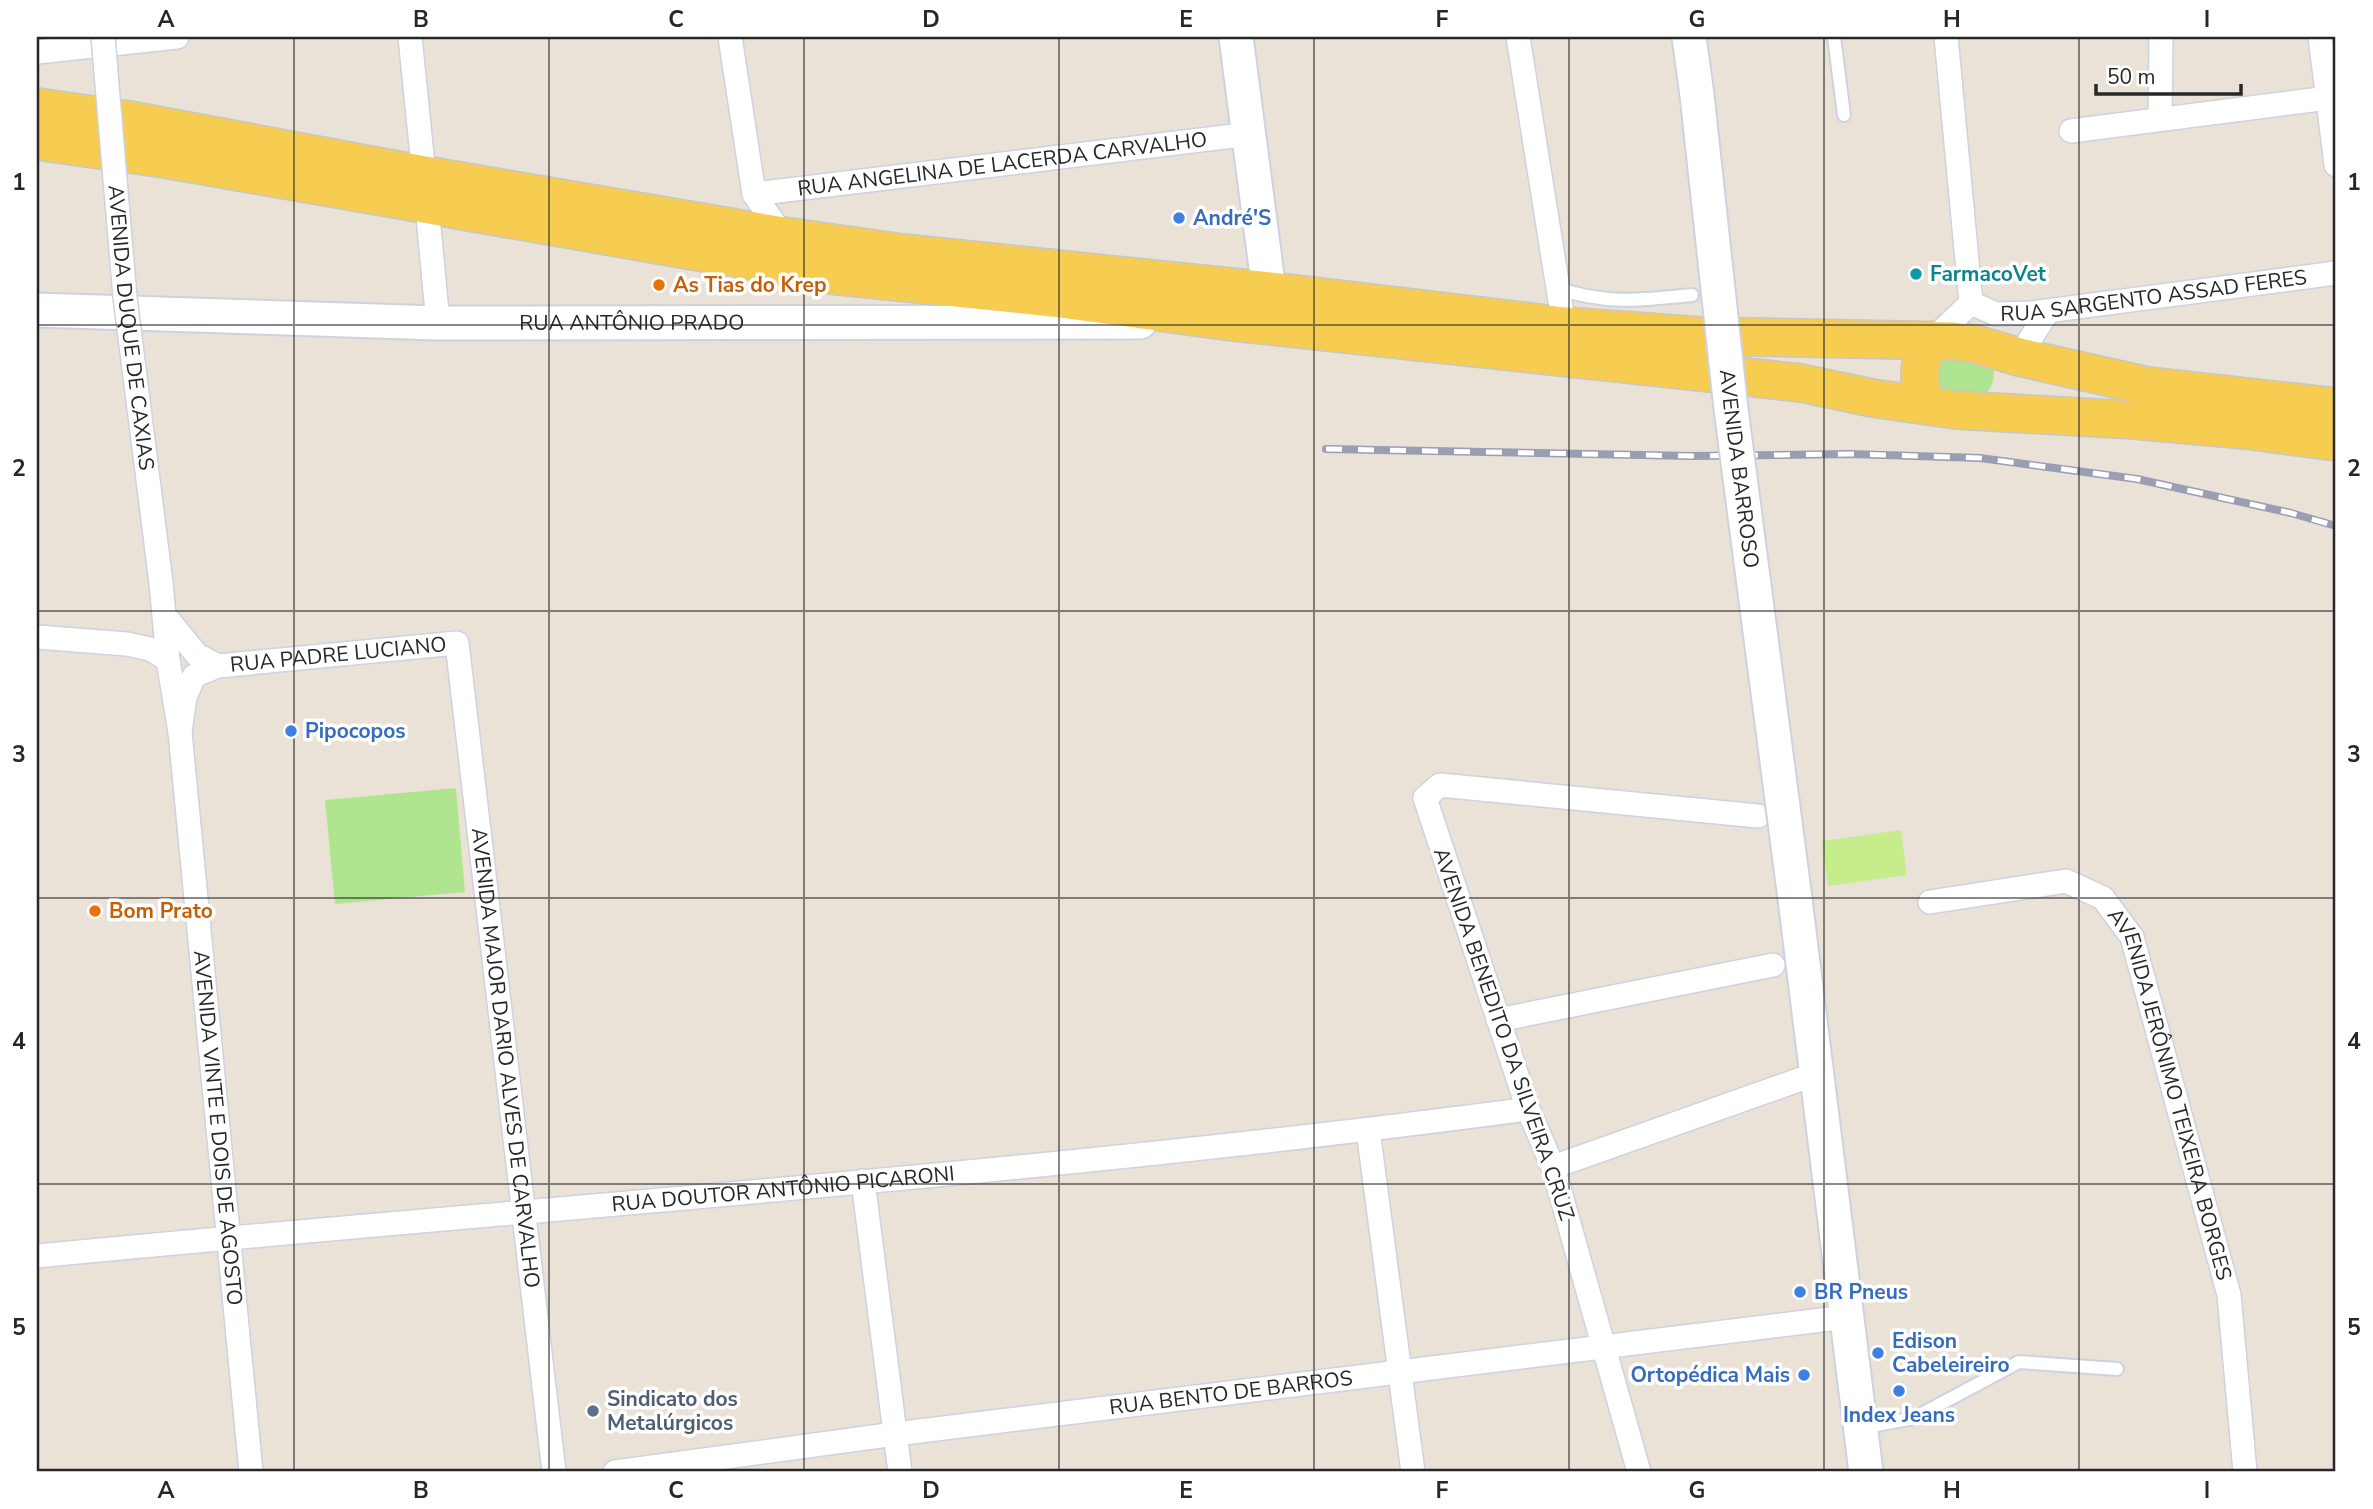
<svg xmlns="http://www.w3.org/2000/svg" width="2373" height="1509" font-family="'Nunito Sans',sans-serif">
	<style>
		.green { fill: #afe590 }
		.pitch { fill: #c5ed8b }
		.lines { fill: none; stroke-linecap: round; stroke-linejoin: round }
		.lane-casing { stroke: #cdd1e1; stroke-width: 16 }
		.street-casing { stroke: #cdd1e1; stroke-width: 26 }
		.secondary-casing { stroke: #cdd1e1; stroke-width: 37 }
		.primary-casing { stroke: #c7c7c7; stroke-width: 40 }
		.lane { stroke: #fff; stroke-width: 12 }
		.street { stroke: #fff; stroke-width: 23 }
		.secondary { stroke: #fff; stroke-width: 33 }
		.primary { stroke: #f6cc51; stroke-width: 37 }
		.rail-casing { stroke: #9a9eb3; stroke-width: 8 }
		.rail { stroke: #fff; stroke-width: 5; stroke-dasharray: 16; stroke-linecap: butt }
		.street-bridge-casing { stroke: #cdd1e1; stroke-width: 26; stroke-linecap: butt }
		.secondary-bridge-casing { stroke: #cdd1e1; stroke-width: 37; stroke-linecap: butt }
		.street-bridge { stroke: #fff; stroke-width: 23 }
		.secondary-bridge { stroke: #fff; stroke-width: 33 }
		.grid { fill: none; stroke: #272727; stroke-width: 2; stroke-opacity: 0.55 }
		.shop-dot { fill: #3f7fe0; stroke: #fff; stroke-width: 2.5 }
		.culture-dot { fill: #0f9aa8; stroke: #fff; stroke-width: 2.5 }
		.food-dot { fill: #e8710a; stroke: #fff; stroke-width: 2.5 }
		.service-dot { fill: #5c6f8a; stroke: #fff; stroke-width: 2.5 }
		.labels { text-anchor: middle; stroke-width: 7; stroke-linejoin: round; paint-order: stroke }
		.street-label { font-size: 21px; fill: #272727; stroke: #fff }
		.shop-label { font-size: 21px; font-weight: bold; fill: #366cbe; stroke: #fff; text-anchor: start }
		.culture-label { font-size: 21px; font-weight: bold; fill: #0d838f; stroke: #fff; text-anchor: start }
		.food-label { font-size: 21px; font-weight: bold; fill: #c56008; stroke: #fff; text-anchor: start }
		.service-label { font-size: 21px; font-weight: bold; fill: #4e5e75; stroke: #fff; text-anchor: start }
		.neatline { fill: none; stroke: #272727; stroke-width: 2.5 }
		.grid-label { font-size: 23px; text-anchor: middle; font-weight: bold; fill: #272727 }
	</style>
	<rect width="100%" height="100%" fill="#ebe2d7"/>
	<g class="green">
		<path d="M1943 356 1986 362 1994 369C1994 381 1992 388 1983 396L1938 391 1934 362Z"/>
		<polygon points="456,788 465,892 335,904 325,800"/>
	</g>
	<polygon class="pitch" points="1901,830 1907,875 1828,886 1822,841"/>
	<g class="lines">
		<defs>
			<g id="lane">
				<polyline points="1834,37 1844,115"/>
				<path d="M1558 288C1604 305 1644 300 1692 295"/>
				<polyline points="1860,1428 1914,1418 2019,1362 2117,1369"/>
			</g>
			<g id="street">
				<polyline points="410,37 424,175"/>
				<polyline points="730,37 754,194 783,236"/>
				<polyline points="1518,37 1564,326"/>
				<polyline points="1946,37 1971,303"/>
				<polyline points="2320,37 2336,165"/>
				<polyline points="37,52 177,37"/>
				<polyline points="2160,118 2161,37"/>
				<polyline points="2071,131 2328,98"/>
				<path id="s1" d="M754 194 1250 134"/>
				<polyline points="427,206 438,323"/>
				<path id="s2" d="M1971 303 1996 314 2031 313 2336 273"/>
				<polyline points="1930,342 1971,303"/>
				<polyline points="2019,357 2048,311"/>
				<path id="s3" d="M161 583 168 660 180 732 251 1472"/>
				<polyline points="166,617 197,655 218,666"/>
				<polyline points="37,637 127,644 150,649 168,660"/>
				<path id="s4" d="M180 732 185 697 194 676 218 666 457 643 554 1472"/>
				<path id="s5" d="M1930 902 2066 881 2103 898 2132 937 2229 1295 2245 1472"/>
				<polyline points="1498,1020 1773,965"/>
				<polyline points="1368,1130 1413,1472"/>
				<polyline points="1553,1167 1818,1073"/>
				<polyline points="863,1181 900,1472"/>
				<path id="s6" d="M37 1256C534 1208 1033 1175 1528 1109"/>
				<path id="s7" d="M615 1472 895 1434 1846 1317"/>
				<polyline points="1639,1472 1553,1167 1528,1109 1425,798 1440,785 1758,816"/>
			</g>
			<g id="secondary">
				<polyline points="1236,37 1269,291"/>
				<polyline points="1689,37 1697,95"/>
				<path id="s8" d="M37 310 438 323 1140 322"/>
				<polyline points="1795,899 1866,1472"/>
			</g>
			<g id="primary">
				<polyline points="37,107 129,120 424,175 783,236 903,253 1269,291 1564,326 1702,336 1953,341 1975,344 2019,357 2148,386 2336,407"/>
				<polyline points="37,141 165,159 831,275 1053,298 1225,321 1801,383 1872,398 1956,410 2134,420 2246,430 2336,442"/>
				<path d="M1927 406C1917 383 1917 364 1930 342"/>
			</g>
		</defs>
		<use href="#lane" class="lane-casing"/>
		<use href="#street" class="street-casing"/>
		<use href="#secondary" class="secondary-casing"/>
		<use href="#primary" class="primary-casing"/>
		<use href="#lane" class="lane"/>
		<use href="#street" class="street"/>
		<use href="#secondary" class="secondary"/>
		<use href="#primary" class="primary"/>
		<defs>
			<polyline id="rail" points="1326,449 1692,456 1850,454 1980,458 2137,479 2291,513 2336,526"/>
		</defs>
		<use href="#rail" class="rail-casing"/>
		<use href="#rail" class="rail"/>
		<defs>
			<g id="street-bridge">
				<path id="s9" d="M103 37 125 297 161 583"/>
			</g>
			<g id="secondary-bridge">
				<path id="s10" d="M1697 95 1731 409 1795 899"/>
			</g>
		</defs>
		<use href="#street-bridge" class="street-bridge-casing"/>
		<use href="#secondary-bridge" class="secondary-bridge-casing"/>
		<use href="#street-bridge" class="street-bridge"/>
		<use href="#secondary-bridge" class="secondary-bridge"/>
	</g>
	<path class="grid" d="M294 37V1472M549 37V1472M804 37V1472M1059 37V1472M1314 37V1472M1569 37V1472M1824 37V1472M2079 37V1472M37 325H2336M37 611H2336M37 898H2336M37 1184H2336"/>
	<g class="shop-dot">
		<circle cx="1179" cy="218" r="7"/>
		<circle cx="291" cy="731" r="7"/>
		<circle cx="1800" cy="1292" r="7"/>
		<circle cx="1878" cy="1353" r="7"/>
		<circle cx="1804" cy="1375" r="7"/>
		<circle cx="1899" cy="1391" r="7"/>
	</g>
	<circle class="culture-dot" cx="1916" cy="274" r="7"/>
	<g class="food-dot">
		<circle cx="659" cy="285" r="7"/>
		<circle cx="95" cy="911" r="7"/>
	</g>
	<circle class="service-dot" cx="593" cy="1411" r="7"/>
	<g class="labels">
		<g class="street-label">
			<text dy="7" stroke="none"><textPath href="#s1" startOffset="250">RUA ANGELINA DE LACERDA CARVALHO</textPath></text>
			<text dy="7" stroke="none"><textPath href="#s2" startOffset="186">RUA SARGENTO ASSAD FERES</textPath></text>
			<text dy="7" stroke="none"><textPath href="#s8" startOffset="595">RUA ANTÔNIO PRADO</textPath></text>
			<text dy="7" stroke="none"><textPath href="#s9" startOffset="292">AVENIDA DUQUE DE CAXIAS</textPath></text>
			<text dy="7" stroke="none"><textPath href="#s10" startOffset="376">AVENIDA BARROSO</textPath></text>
			<text dy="7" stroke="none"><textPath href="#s4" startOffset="205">RUA PADRE LUCIANO</textPath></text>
			<text transform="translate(1504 1034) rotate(71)" y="7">AVENIDA BENEDITO DA SILVEIRA CRUZ</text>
			<text dy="7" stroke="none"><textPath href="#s4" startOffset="742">AVENIDA MAJOR DARIO ALVES DE CARVALHO</textPath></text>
			<text dy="7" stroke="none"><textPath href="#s5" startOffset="388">AVENIDA JERÔNIMO TEIXEIRA BORGES</textPath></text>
			<text dy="7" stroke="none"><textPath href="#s3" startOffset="548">AVENIDA VINTE E DOIS DE AGOSTO</textPath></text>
			<text dy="7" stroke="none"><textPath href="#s6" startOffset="749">RUA DOUTOR ANTÔNIO PICARONI</textPath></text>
			<text dy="7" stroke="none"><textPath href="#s7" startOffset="621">RUA BENTO DE BARROS</textPath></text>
		</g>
		<g class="shop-label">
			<text x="1193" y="225">André'S</text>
			<text x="305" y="738">Pipocopos</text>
			<text x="1814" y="1299">BR Pneus</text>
			<text x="1892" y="1348">Edison<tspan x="1892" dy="24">Cabeleireiro</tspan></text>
			<text x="1790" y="1382" text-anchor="end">Ortopédica Mais</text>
			<text x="1899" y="1422" text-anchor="middle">Index Jeans</text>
		</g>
		<g class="culture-label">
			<text x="1930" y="281">FarmacoVet</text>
		</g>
		<g class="food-label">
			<text x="673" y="292">As Tias do Krep</text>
			<text x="109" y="918">Bom Prato</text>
		</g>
		<g class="service-label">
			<text x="607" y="1406">Sindicato dos<tspan x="607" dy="24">Metalúrgicos</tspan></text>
		</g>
	</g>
	<rect width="2373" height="1509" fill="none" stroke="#ffffff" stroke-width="77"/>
	<path d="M2096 84v10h145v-10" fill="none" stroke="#272727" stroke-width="3.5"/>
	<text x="2107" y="84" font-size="21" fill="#272727" stroke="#ffffff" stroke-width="5" paint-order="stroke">50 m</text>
	<rect x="38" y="38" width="2296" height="1432" class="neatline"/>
	<g class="grid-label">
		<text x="166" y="27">A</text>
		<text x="421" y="27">B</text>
		<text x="676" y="27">C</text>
		<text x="931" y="27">D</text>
		<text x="1186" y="27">E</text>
		<text x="1442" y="27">F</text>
		<text x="1697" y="27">G</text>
		<text x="1952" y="27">H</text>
		<text x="2207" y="27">I</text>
		<text x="19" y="190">1</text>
		<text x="2354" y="190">1</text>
		<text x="19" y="476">2</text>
		<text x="2354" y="476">2</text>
		<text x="19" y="762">3</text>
		<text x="2354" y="762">3</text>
		<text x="19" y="1049">4</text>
		<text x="2354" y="1049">4</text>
		<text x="19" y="1335">5</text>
		<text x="2354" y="1335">5</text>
		<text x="166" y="1498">A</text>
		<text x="421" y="1498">B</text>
		<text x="676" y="1498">C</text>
		<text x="931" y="1498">D</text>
		<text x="1186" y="1498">E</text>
		<text x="1442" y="1498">F</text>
		<text x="1697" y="1498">G</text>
		<text x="1952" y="1498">H</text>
		<text x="2207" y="1498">I</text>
	</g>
</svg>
